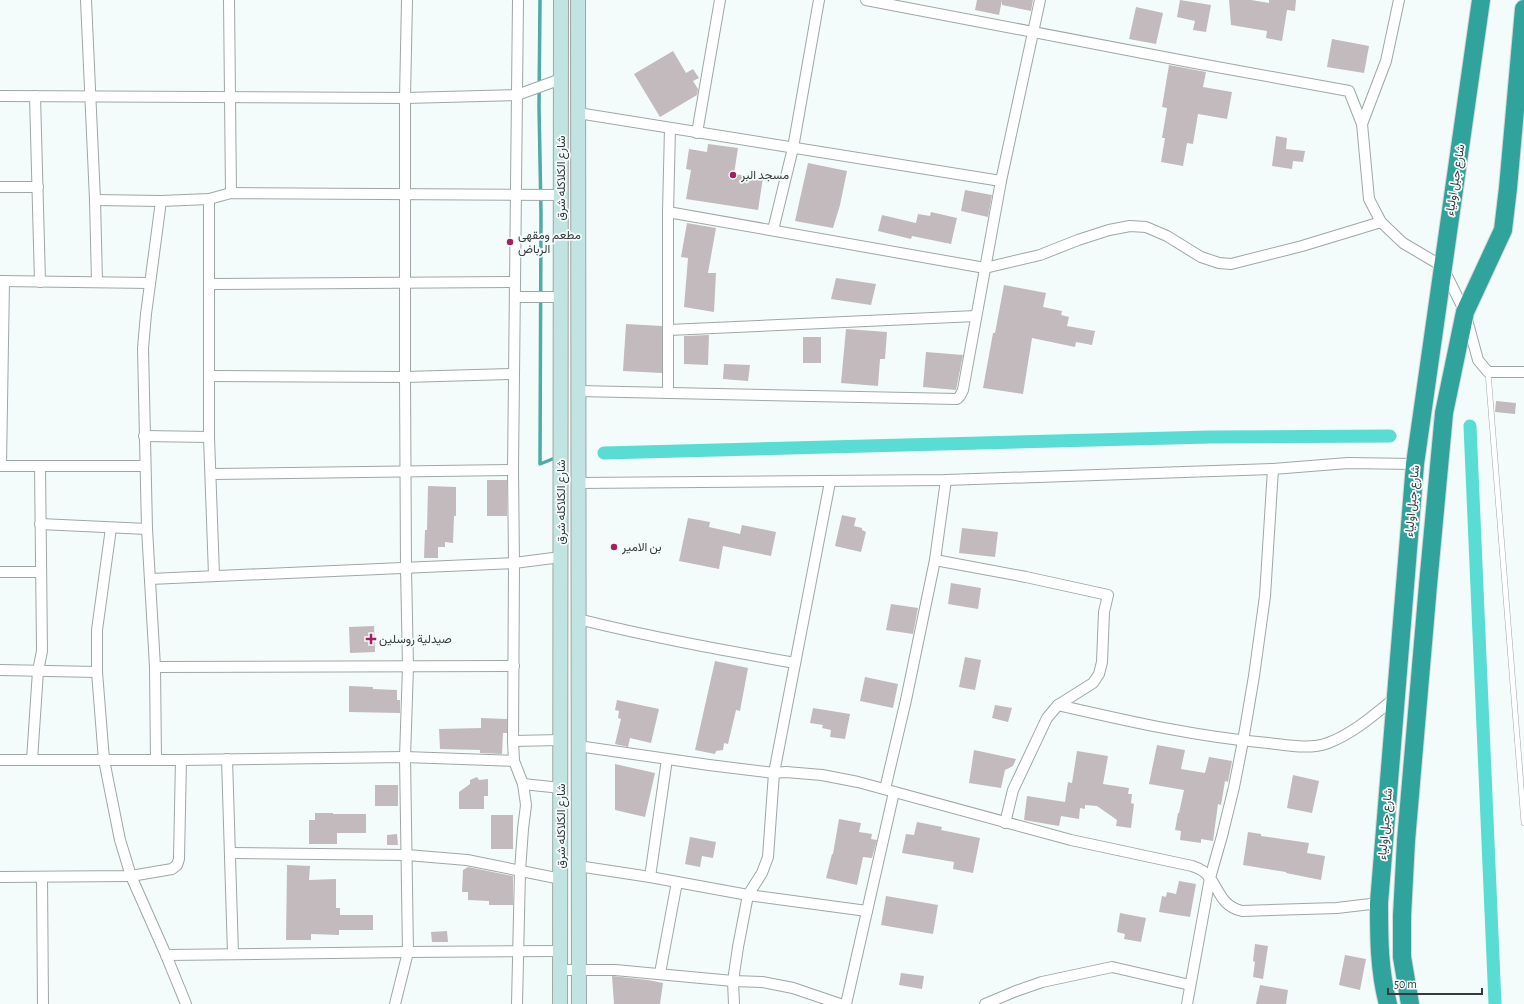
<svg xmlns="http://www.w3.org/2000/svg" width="1524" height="1004" font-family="'Alegreya Sans',Vazirmatn,sans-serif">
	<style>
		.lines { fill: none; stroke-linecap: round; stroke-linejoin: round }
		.stream { stroke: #4eaba5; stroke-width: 3.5 }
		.canal { stroke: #58dcd3; stroke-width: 13 }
		.building { fill: #c2babc }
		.lane-casing { stroke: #9fa7a6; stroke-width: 6 }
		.street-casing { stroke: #9fa7a6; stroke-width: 12 }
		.secondary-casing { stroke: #9fa7a6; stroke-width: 16 }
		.highway-casing { stroke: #d7d8d8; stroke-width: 20 }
		.lane { stroke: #fff; stroke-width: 5 }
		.street { stroke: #fff; stroke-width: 10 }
		.secondary { stroke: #c1e3e1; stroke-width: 14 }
		.highway { stroke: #2fa39c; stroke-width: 18 }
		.poi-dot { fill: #aa1e5f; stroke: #f4fcfb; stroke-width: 1.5 }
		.labels { text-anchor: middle; stroke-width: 3.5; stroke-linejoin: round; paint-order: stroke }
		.poi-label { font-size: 12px; fill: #373a3a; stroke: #f4fcfb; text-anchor: start }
		.street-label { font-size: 12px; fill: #373a3a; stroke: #f4fcfb }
	</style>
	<rect width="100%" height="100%" fill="#f4fcfb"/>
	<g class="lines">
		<polyline class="stream" points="540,0 539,107 541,213 540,464 555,458"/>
		<g class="canal">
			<polyline points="1470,426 1495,1004"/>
			<polyline points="604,453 1210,437 1390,436"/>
		</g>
	</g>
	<g class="building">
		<polygon points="977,0 1002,0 999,15 975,10"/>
		<polygon points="1002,0 1033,0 1031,11 1002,5"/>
		<polygon points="1180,0 1211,5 1206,32 1193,30 1195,21 1177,17"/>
		<polygon points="1229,0 1251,0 1269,3 1269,0 1296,0 1295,11 1287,10 1282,41 1266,38 1267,31 1231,25"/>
		<polygon points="1136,7 1163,13 1156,44 1129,39"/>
		<polygon points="1332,39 1369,46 1364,73 1327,67"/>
		<polygon points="673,51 686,73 693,69 699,78 693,81 698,89 697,95 660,117 634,74"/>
		<polygon points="1169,65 1206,72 1203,87 1232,92 1227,119 1198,114 1193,144 1187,143 1183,166 1161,162 1165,138 1162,138 1167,108 1162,107"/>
		<polygon points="1276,136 1287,138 1286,149 1305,151 1303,162 1293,161 1292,169 1272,166"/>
		<polygon points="708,144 738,148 734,174 763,178 758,210 686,199 691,170 686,169 689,149 707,152"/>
		<polygon points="808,163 847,171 840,205 833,228 795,221"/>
		<polygon points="965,190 992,195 988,217 961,211"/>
		<polygon points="931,212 957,218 951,244 912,236 911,239 878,231 882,215 916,223 918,214 930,216"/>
		<polygon points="687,223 716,228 708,273 716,273 714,312 684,307 688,258 681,257"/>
		<polygon points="836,278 876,284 871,305 831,299"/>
		<polygon points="1004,285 1046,293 1043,307 1062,311 1061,315 1069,317 1067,326 1095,331 1092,345 1076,342 1075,347 1032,338 1023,394 983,388 993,333 995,333"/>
		<polygon points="626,324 662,326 662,373 623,371"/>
		<polygon points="846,329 887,332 885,359 880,359 878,386 841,383"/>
		<polygon points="709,335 708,365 684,364 684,336"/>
		<rect x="803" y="337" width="18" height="26"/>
		<polygon points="926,352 963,355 956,390 923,387"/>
		<polygon points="724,364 750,365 748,381 723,379"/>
		<polygon points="1496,401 1516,403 1515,414 1495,412"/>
		<rect x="487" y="480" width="20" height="36"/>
		<polygon points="428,486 456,487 456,516 454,516 453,543 445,542 445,547 438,547 438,558 424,558 425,530 427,530"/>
		<polygon points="842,515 856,518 854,526 862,528 862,530 866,532 861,552 835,546"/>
		<polygon points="688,518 710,522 709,527 740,534 742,525 776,532 771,556 723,546 719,569 679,561"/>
		<polygon points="962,528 998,532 995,557 959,553"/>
		<polygon points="951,583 981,588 978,609 948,604"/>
		<polygon points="891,604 918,608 913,634 886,630"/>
		<polygon points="374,626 375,652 350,653 349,627"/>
		<polygon points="965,657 981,660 975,690 959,687"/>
		<polygon points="715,661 748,668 740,711 736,710 728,744 724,743 723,750 716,751 715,754 695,750"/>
		<polygon points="865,677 898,684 893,708 860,701"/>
		<polygon points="349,686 373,687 373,689 397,690 397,700 400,700 400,713 349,712"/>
		<polygon points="617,700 659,709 651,743 630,738 628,747 615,744 621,719 618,718 619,711 615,710"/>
		<polygon points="995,705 1012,708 1008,722 992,718"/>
		<polygon points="813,708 850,714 845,739 830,737 831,730 822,728 823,725 810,723"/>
		<polygon points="481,718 507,719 507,733 503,733 502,754 480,753 480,750 440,749 439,729 481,728"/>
		<polygon points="1157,745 1185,750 1181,769 1205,773 1209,757 1232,761 1228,782 1225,781 1221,805 1218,804 1213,841 1201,839 1201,843 1180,840 1181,831 1175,830 1178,813 1179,813 1184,790 1149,784"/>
		<polygon points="974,750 1016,759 1013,766 1005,770 1001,788 969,783"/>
		<polygon points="1077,751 1108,756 1103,784 1129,788 1128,794 1132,794 1131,803 1134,804 1131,828 1116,826 1117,820 1097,806 1085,805 1085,809 1080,808 1079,819 1061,816 1059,826 1024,820 1027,796 1065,802 1068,782 1072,783"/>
		<polygon points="615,764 655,773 645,817 615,810"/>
		<polygon points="1293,775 1319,781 1312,813 1287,808"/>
		<polygon points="477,777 479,780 488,779 488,796 484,796 484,809 459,809 459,792 470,784 470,780"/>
		<rect x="375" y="785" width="23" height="21"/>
		<polygon points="315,813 333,813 333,814 366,814 366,833 337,833 337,844 309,844 309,820 315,820"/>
		<rect x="491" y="815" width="22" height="34"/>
		<polygon points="839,819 861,823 859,832 872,834 871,839 877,840 872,858 863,857 857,885 826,878 832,854 833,854"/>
		<polygon points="917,822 942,827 941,830 980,838 973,873 953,869 954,862 902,853 906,834 914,835"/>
		<polygon points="1248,832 1261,834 1261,836 1309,843 1307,853 1325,856 1321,880 1286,873 1286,872 1243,865"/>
		<polygon points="397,834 398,845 387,845 387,835"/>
		<polygon points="690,837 716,842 713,858 702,856 700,867 685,864"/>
		<polygon points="287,865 310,866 309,880 336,879 336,908 340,908 340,915 373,915 373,930 339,930 339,935 311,934 311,940 286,940"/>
		<polygon points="468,867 513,876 513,905 489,905 489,901 468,900 468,892 462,892 463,870"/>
		<polygon points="1179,881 1196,884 1190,917 1159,912 1162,896 1166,897 1167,892 1176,894"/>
		<polygon points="886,896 938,905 933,934 881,925"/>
		<polygon points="1120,913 1146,918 1141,942 1124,939 1125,934 1117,932"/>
		<polygon points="447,931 448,942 432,942 431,932"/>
		<polygon points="1255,944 1268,946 1263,979 1253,977 1255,962 1253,961"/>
		<polygon points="1345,955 1366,959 1360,990 1339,985"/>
		<polygon points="901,973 924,976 922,989 899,985"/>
		<polygon points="612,976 648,980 663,983 660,1004 614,1004"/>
		<polygon points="1260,985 1288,990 1286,1004 1256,1004"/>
	</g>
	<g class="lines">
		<defs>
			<polyline id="lane" points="1488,372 1524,823"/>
			<g id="street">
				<polyline points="86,0 95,200 97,282"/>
				<polyline points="229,0 231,193"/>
				<polyline points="866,0 1195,63 1349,91 1362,124 1369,199 1381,222 1403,243 1442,266 1465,312 1478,360 1488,372 1524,372"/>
				<polyline points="0,96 405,98 517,95 561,79"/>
				<polyline points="35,96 40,282"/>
				<polyline points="578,113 1001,181"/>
				<polyline points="1362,124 1386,61 1399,0"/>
				<polyline points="697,133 720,0"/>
				<polyline points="0,187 38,187"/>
				<polyline points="209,199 209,437 214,575"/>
				<polyline points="95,200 161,201 209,199 231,193 561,195"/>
				<polyline points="668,212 985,268 1040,255 1078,240 1109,230 1130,226 1146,227 1167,236 1201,257 1219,263 1231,264 1302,246 1381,222"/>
				<polyline points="773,230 793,148 819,0"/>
				<polyline points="0,281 150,283"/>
				<polyline points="209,284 515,282"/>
				<polyline points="515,297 561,297"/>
				<polyline points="668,330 976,316"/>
				<polyline points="209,376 405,377 514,374"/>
				<polyline points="578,391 957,399 960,396 963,390 1001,181 1040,0"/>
				<polyline points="668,393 668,212 670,128"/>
				<polyline points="144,436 209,437"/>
				<polyline points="0,466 145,466"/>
				<polyline points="1,466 4,281"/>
				<polyline points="211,474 513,470"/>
				<polyline points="578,483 946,480 1273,469 1348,463 1415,464"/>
				<polyline points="40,524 147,529"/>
				<polyline points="111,528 97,630 97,672 104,760 120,840 131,876 166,955 186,1004"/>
				<polyline points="935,560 1026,577 1108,595 1104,612 1102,662 1099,674 1093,683 1058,705 1047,718 1013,790 1005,823"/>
				<polyline points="0,572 40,572"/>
				<polyline points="150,579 514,563 561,557"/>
				<path d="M578 619C650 637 722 650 795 663"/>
				<polyline points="155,667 514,666"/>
				<polyline points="0,670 97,672"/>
				<path d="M1058 705C1128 721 1197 737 1268 743 1287 745 1309 750 1328 743 1354 733 1375 714 1396 697"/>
				<polyline points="513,741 561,740"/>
				<path d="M578 746 709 765 774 773 786 772 822 775 858 782 1071 840 1192 866C1195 867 1200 869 1203 871 1220 884 1217 905 1242 911L1337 908 1379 903"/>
				<polyline points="227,759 233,954"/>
				<polyline points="0,760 181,760 405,757 514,761"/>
				<polyline points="32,760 38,671 42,651 40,466"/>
				<polyline points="156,760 155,667 147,529 143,348 146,314 161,201"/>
				<polyline points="523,784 561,788"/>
				<polyline points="885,789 906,700 935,560 946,480"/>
				<polyline points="230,853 407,855 467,860 561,879"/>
				<polyline points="578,866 650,877 748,895 867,911"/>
				<polyline points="0,877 131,876 172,869 177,865 179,859 181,760"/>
				<polyline points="42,877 43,1004"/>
				<polyline points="650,877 667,759"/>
				<polyline points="166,955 408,952 560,951"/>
				<polyline points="560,970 615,970 733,981 762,982 793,988 840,1004"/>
				<polyline points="660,973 677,882"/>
				<polyline points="395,1004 408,952 405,757 408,667 406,568 405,377 405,98 407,0"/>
				<polyline points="517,1004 520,871 523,829 526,805 523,784 514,761 513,741 514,563 513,470 518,0"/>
				<polyline points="734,1004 733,981 738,947 748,895 762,873 768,857 774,773 830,482"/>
				<polyline points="846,1004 894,792"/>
				<polyline points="985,1004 1016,991 1042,982 1112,967 1190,985"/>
				<polyline points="1187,1004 1210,878 1222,836 1234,787 1243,741 1254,676 1265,596 1273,469"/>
			</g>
			<g id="secondary">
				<polyline points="578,0 579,1004"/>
				<polyline points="560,1004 561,0"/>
			</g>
			<g id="highway">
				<path d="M1388 1004C1379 971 1379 937 1379 903L1415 464 1481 0"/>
				<polyline points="1410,1004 1402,957 1402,916 1406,841 1428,585 1444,413 1465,312 1503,230 1508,188 1524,9"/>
			</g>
		</defs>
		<use href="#lane" class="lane-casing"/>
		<use href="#street" class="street-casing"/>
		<use href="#secondary" class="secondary-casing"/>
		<use href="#highway" class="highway-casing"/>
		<use href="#lane" class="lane"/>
		<use href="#street" class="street"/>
		<use href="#secondary" class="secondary"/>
		<use href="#highway" class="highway"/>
	</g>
	<g class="poi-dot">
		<circle cx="733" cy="175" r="4"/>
		<circle cx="510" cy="242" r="4"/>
		<circle cx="614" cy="547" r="4"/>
		<path d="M369 633h4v4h4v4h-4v4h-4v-4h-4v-4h4z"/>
	</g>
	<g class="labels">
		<g class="poi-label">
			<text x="741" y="179">مسجد البر</text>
			<text x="518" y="239">مطعم ومقهى<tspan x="518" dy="14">الرباض</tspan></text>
			<text x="622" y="551">بن الامير</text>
			<text x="379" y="643">صيدلية روسلين</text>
		</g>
		<g class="street-label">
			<text transform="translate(561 178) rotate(-90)" y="4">شارع الكلاكله شرق</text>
			<text transform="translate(1455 180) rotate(-81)" y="4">شارع جبل اولياء</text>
			<text transform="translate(1412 501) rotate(-85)" y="4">شارع جبل اولياء</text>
			<text transform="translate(561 502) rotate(-90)" y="4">شارع الكلاكله شرق</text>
			<text transform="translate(1385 824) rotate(-85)" y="4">شارع جبل اولياء</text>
			<text transform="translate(561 826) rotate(-90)" y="4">شارع الكلاكله شرق</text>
		</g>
	</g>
	<path d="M1388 988v6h94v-6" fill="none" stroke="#373a3a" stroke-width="2"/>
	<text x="1394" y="988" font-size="12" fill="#373a3a" stroke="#f4fcfb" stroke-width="3" paint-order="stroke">50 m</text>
</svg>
